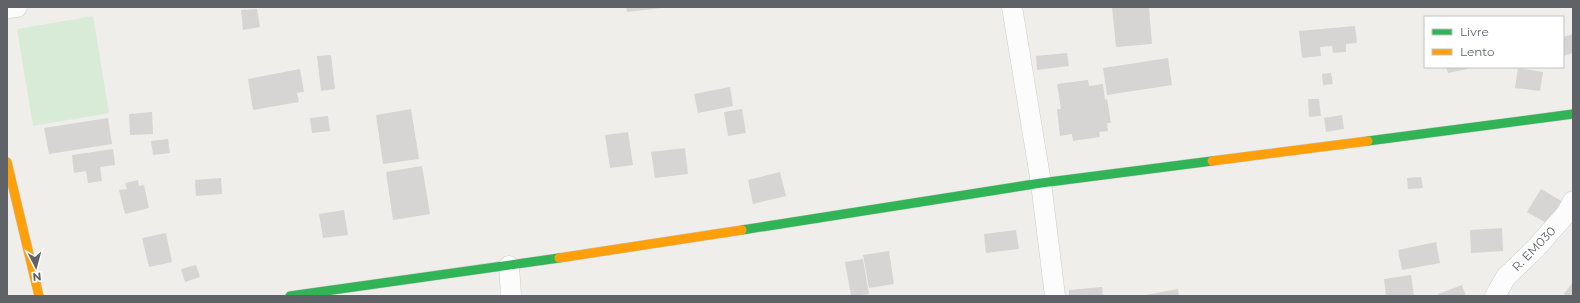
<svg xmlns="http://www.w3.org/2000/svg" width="1580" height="303" font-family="Montserrat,sans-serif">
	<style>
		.green { fill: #d8ebd6 }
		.building { fill: #d6d5d3 }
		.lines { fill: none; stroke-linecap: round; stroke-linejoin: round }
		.street-casing { stroke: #cbcccc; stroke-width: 21 }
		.fast-casing { stroke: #cacacb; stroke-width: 10 }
		.slow-casing { stroke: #cacacb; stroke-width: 10 }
		.street { stroke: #fdfcfc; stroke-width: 20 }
		.fast { stroke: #30b455; stroke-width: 9 }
		.slow { stroke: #ff9f0a; stroke-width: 9 }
		.labels { text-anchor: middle; stroke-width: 3; stroke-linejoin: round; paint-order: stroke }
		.street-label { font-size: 12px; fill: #5f6368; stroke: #fff }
	</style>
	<rect width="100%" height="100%" fill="#efeeea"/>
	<polygon class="green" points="93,16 109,113 33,126 17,29"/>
	<g class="building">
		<polygon points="626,7 662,7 662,8 627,12"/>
		<polygon points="1112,7 1149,7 1152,44 1116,47"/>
		<polygon points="257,9 260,27 243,30 241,10"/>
		<polygon points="1355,26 1357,43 1346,44 1346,52 1333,53 1332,46 1320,47 1321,56 1302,58 1299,31"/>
		<polygon points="1573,34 1573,53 1563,56 1563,37"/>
		<polygon points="1067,53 1069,66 1037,70 1036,56"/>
		<polygon points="331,55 335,89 321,91 317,56"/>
		<polygon points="1168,58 1172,85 1107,95 1103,68"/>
		<polygon points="1446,67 1467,67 1468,69 1448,73"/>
		<polygon points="1518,68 1543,72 1540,91 1515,88"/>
		<polygon points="300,69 304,92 297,93 299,102 253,110 248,79"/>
		<polygon points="1331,73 1333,84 1323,85 1322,74"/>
		<polygon points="1088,80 1089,86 1103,84 1105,100 1107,99 1111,123 1107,123 1108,131 1099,132 1100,137 1073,141 1072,134 1060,136 1057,109 1061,109 1057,84"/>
		<polygon points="730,87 733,106 698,113 694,94"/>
		<polygon points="1308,99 1319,99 1321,116 1309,117"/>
		<polygon points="411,109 419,159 383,164 376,115"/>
		<polygon points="742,109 746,133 728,136 724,112"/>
		<polygon points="152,112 153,134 130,135 129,114"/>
		<polygon points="1342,115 1344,129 1326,132 1324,118"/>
		<polygon points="328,116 330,131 312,133 310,118"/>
		<polygon points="108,118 112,144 49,154 44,128"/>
		<polygon points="628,132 633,165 610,168 605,135"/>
		<polygon points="168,139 170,153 153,155 151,141"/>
		<polygon points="685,148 688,174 655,178 651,152"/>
		<polygon points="113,149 115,165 100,167 102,181 88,183 86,171 74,173 72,155"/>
		<polygon points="422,166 430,214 393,220 386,172"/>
		<polygon points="780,172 786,196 753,204 748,180"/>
		<polygon points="1421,177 1423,188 1408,189 1407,178"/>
		<polygon points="221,178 222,194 196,196 195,180"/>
		<polygon points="138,180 139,186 144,185 149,208 125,214 119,190 127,189 125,183"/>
		<polygon points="1541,189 1563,202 1550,225 1527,212"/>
		<polygon points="344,210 348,235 323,238 319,214"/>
		<polygon points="1502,228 1503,251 1471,253 1470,230"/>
		<polygon points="1016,230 1019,249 986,253 984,234"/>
		<polygon points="166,233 172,262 149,267 142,238"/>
		<polygon points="1436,242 1440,263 1402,270 1398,250"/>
		<polygon points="889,251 894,284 869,288 863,255"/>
		<polygon points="863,259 869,294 851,296 845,262"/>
		<polygon points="196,265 200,277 185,282 181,269"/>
		<polygon points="1411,275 1414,296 1386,296 1384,279"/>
		<polygon points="1573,282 1573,296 1567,296 1564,294"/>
		<polygon points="1462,285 1466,296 1439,296 1438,294"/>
		<polygon points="1102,287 1103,296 1069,296 1069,290"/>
		<polygon points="1178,289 1179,296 1147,296 1146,295"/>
	</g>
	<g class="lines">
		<defs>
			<g id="street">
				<polyline points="1012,7 1041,183 1055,296"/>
				<polyline points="7,8 17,7"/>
				<polyline points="509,266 511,296"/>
				<polyline points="1495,296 1506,277 1535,249 1566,214 1573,201"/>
			</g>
			<g id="fast">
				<polyline points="1368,141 1573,114"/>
				<polyline points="742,230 1041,183 1212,161"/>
				<polyline points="290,296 559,258"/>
			</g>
			<g id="slow">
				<polyline points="1212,161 1368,141"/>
				<polyline points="7,162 39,296"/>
				<polyline points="559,258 742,230"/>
			</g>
		</defs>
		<use href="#street" class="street-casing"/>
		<use href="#fast" class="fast-casing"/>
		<use href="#slow" class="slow-casing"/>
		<use href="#street" class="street"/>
		<use href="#fast" class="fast"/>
		<use href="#slow" class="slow"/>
	</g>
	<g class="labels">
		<g class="street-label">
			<text transform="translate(1534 249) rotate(-46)" y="4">R. EM030</text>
		</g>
	</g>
	<rect width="1580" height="303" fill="none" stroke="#5f6368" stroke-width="16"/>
	<rect x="1424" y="16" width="140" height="52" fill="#ffffff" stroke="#bfc1c3"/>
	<rect x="1432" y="29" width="20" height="6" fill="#30b455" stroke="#bfc1c3"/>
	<text x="1460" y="36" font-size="12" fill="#5f6368">Livre</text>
	<rect x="1432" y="49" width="20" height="6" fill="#ff9f0a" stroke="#bfc1c3"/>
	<text x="1460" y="56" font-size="12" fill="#5f6368">Lento</text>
	<g transform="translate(36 267) rotate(174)" stroke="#ffffff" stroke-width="3" paint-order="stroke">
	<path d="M0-3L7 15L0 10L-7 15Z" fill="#5f6368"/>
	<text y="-6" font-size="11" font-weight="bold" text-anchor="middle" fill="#5f6368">N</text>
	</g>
</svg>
